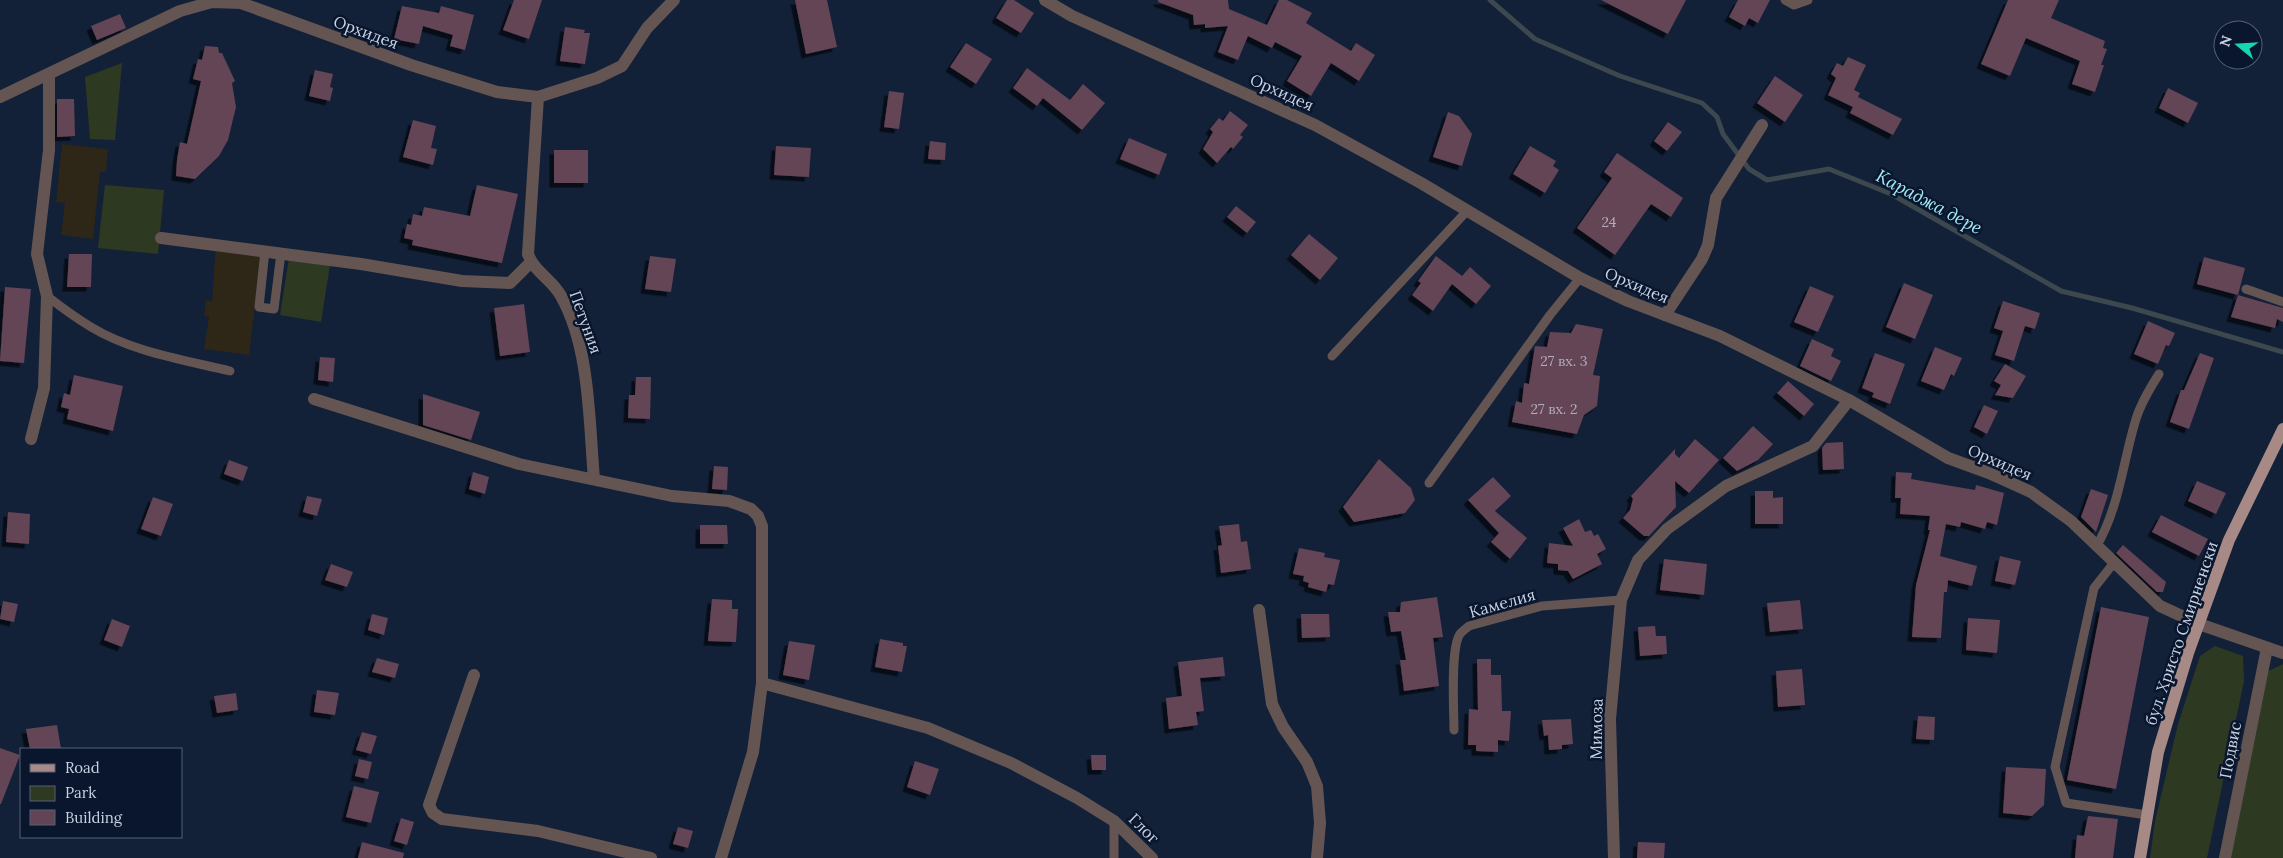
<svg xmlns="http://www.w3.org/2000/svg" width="2283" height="858" font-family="Lora,serif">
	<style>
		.education { fill: #2e2616 }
		.green { fill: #2e3922 }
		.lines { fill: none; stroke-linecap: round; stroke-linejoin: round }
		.stream { stroke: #3c474e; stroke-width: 5 }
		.building { fill: #634456; filter: url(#shadow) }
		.service { stroke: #645553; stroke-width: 9 }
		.minor { stroke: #645553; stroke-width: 12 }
		.tertiary { stroke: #645553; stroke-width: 12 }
		.primary { stroke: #a78985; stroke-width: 12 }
		.labels { text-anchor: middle; stroke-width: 5; stroke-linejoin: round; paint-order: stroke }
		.number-label { font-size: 14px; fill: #afaebf }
		.street-label { font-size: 16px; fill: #c8d2e2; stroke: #09162d }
		.water-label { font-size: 18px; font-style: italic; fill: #a3ecf8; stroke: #09162d }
	</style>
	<defs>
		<filter id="shadow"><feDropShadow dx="-4.5" dy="4.5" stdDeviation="0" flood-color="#0009"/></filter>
	</defs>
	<rect width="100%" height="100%" fill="#122038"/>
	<g class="education">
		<polygon points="62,144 108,149 106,172 100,172 93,239 61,235 65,203 56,202"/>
		<polygon points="216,244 262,250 249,355 204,349 209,317 204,316 206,300 212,301"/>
	</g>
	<g class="green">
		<polygon points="122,63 115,140 90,139 85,77"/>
		<polygon points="105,185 164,190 158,254 98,248"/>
		<polygon points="289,258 330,265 321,322 280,315"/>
		<polygon points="2215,646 2243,656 2244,681 2207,858 2150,858 2155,821 2178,724 2200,656"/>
		<polygon points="2283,664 2283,858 2225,858 2262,674"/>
	</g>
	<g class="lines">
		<polyline class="stream" points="1490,0 1535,39 1620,76 1702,103 1717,117 1723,134 1749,169 1767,180 1829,169 1891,194 2061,291 2132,308 2283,352"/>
	</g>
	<g class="building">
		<polygon points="514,0 542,0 529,39 503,30"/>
		<polygon points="795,0 827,0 837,47 806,54"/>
		<polygon points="1007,0 1014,0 1034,13 1021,33 996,18"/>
		<polygon points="1158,0 1228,0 1229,9 1267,25 1279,0 1287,0 1312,13 1306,23 1351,51 1356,43 1375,55 1359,81 1331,63 1311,96 1287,81 1302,56 1275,42 1272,48 1248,36 1238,60 1218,52 1228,26 1205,28 1205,24 1194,25 1193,15 1158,2"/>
		<polygon points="1601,0 1686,0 1668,34"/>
		<polygon points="1738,0 1770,0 1758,23 1749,18 1745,26 1729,17"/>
		<polygon points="2008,0 2059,0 2051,18 2105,41 2103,48 2107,49 2101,65 2104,65 2095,92 2072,84 2080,61 2026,38 2010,76 1981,64"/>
		<polygon points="402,6 439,13 441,6 474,15 465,50 450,46 453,35 423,26 419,44 394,39"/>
		<polygon points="120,14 126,28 97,40 91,26"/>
		<polygon points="565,27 585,30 584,33 590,33 585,64 560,61"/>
		<polygon points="966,43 992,59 976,84 950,67"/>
		<polygon points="205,46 218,47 219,53 222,53 235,81 232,83 236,107 228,140 219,156 195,179 176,176 177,160 180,142 187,144 201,81 193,79 198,59 202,60"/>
		<polygon points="1848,57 1866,65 1854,90 1860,93 1857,99 1858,97 1902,119 1893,135 1850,113 1853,107 1828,95 1836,78 1831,74 1837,63 1843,66"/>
		<polygon points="1027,68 1070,100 1083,84 1105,103 1082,130 1043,98 1037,106 1013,88"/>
		<polygon points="315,70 333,74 330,87 333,88 330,101 309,96"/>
		<polygon points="1775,76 1803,95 1785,122 1757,103"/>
		<polygon points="2168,88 2198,103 2188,123 2159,108"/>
		<polygon points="889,91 904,93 899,129 884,127"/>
		<polygon points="57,99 74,99 75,136 57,137"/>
		<polygon points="1230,111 1248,125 1240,135 1243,137 1233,149 1231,147 1217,163 1203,149 1213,132 1210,129 1219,118 1223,121"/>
		<polygon points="1448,112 1459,116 1472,134 1462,166 1433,157"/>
		<polygon points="413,120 436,126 431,148 437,149 433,165 403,157"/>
		<polygon points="1668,122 1682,132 1667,151 1654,141"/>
		<polygon points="1129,138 1167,154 1159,175 1120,159"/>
		<polygon points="930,141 946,143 945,160 928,159"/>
		<polygon points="776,146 811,148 809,177 774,175"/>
		<polygon points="1530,146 1556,161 1553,166 1559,170 1545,193 1513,174"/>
		<rect x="554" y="150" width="34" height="33"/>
		<polygon points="1617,153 1683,198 1671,217 1651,204 1615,255 1577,228 1612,178 1604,172"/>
		<polygon points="477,185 518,194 502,263 412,245 413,240 404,238 407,224 411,225 413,214 422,216 424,207 470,216"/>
		<polygon points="1236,206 1256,222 1247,233 1227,217"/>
		<polygon points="1309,234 1338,258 1320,280 1291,255"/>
		<polygon points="69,254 92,254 91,287 67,287"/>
		<polygon points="650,256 676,259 671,292 645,289"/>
		<polygon points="1436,256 1462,276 1470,267 1491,286 1476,304 1452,284 1433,311 1412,295 1421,283 1418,281"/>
		<polygon points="2204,257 2245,268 2238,295 2197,284"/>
		<polygon points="1904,283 1933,295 1915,339 1886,327"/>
		<polygon points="1810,286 1834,296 1818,332 1794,322"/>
		<polygon points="5,287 31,289 24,363 0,361"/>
		<polygon points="2238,295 2283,308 2283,322 2277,319 2275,328 2231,317"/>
		<polygon points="2003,301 2040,313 2035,329 2025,326 2014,361 1995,355 2003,331 1994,328"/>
		<polygon points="524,304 530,352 500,356 494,308"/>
		<polygon points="2148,321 2175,333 2169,346 2166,345 2158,364 2134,354"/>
		<polygon points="1576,324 1603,329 1593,375 1600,376 1597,406 1584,415 1577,434 1512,422 1516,401 1522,403 1524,383 1529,384 1535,346 1547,347 1550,332 1571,333"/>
		<polygon points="1812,339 1834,349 1831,356 1841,361 1831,381 1800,366"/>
		<polygon points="1935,347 1962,358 1954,376 1951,374 1944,390 1921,381"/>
		<polygon points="1875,353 1905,364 1890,404 1872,397 1874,393 1862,388"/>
		<polygon points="2200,353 2214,358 2189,429 2170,422 2181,390 2184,390"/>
		<polygon points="320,357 335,358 333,382 318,380"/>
		<polygon points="2005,364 2026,376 2013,398 1995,395 2001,385 1994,381"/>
		<polygon points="74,375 123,386 113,431 67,419 69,409 61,407 64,393 70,395"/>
		<polygon points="636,377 651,377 650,419 628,418 629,395 635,395"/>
		<polygon points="1788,381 1814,404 1804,416 1777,393"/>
		<polygon points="423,394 480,412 471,440 423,425"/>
		<polygon points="1984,405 1998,411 1987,434 1974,427"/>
		<polygon points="1753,426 1773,444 1758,460 1737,471 1723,458"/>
		<polygon points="1695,439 1719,460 1689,493 1675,481 1676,507 1649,536 1644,536 1623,518 1630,510 1633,499 1631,496 1675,449 1675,454 1679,458"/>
		<polygon points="1843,442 1844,469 1823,470 1822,448 1826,443"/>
		<polygon points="1379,459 1411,488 1415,500 1405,513 1354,522 1343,507"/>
		<polygon points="229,460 248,467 243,481 224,474"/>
		<polygon points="714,466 728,467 727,490 712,489"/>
		<polygon points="473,472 489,477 485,494 469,489"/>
		<polygon points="1896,472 1912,473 1911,479 1975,490 1976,485 2004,493 1997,525 1987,522 1985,529 1961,522 1960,527 1946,524 1940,556 1977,566 1972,586 1948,580 1947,592 1944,592 1941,638 1912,637 1916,585 1930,530 1928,530 1930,516 1900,514 1901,498 1895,498"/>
		<polygon points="1493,477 1511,496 1495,511 1527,538 1510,559 1491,542 1499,533 1468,500"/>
		<polygon points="2197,481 2226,493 2216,514 2188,501"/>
		<polygon points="2091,489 2108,495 2096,532 2081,517"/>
		<polygon points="1755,491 1773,491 1773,498 1783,497 1783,524 1755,524"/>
		<polygon points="307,496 322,499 317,516 303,512"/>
		<polygon points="153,497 173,504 161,536 141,529"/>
		<polygon points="8,512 30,514 29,544 6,542"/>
		<polygon points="2161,515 2208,539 2199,556 2152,532"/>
		<polygon points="1579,519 1585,532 1591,530 1594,536 1598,534 1606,549 1597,554 1602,564 1573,579 1568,571 1558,570 1558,564 1547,563 1549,543 1573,546 1563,528"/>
		<polygon points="1239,524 1241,542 1247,541 1251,569 1221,573 1218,546 1222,545 1219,526"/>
		<polygon points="700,525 727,525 728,544 700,544"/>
		<polygon points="2123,545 2166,582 2163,592 2157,592 2116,553"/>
		<polygon points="1299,548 1325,553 1324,557 1340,560 1334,585 1328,584 1326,592 1308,587 1309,583 1303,581 1304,576 1293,574"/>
		<polygon points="2000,556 2021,561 2015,585 1995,581"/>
		<polygon points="1664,559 1707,564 1704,595 1660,590"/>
		<polygon points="331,564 353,572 347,587 325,580"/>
		<polygon points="1437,597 1443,637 1433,638 1439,686 1404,691 1400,660 1406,660 1401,631 1391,632 1388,612 1400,612 1401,602"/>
		<polygon points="712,599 732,600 732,609 738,609 736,642 708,641"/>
		<polygon points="1800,600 1803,629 1770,632 1767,603"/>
		<polygon points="3,601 18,604 14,622 0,619"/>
		<polygon points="2101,607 2149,617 2116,789 2067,780"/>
		<polygon points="372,614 388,618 384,635 368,630"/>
		<polygon points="1301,614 1329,614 1330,637 1302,638"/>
		<polygon points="1968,618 2000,620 1997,653 1966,650"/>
		<polygon points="112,619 130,626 122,647 104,640"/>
		<polygon points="1655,626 1656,636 1666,636 1667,654 1640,656 1638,627"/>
		<polygon points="880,639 903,643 903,646 907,646 902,672 875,667"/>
		<polygon points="789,641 815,645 809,680 783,675"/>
		<polygon points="1223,657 1225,676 1200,678 1204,711 1196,712 1198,725 1169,729 1166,698 1182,696 1178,662"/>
		<polygon points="377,658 399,664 395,678 372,672"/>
		<polygon points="1477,659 1491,659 1491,675 1501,675 1502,711 1511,711 1509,741 1498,740 1498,752 1476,751 1476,745 1468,745 1469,709 1478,710"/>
		<polygon points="1802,669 1805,705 1778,707 1776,671"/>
		<polygon points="317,690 339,693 335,715 314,712"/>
		<polygon points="236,693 238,710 217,713 214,696"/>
		<polygon points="1918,716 1935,717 1934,740 1916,739"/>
		<polygon points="1571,719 1573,744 1562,745 1562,749 1549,750 1548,735 1544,736 1542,720"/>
		<polygon points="57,725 61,749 30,749 26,729"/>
		<polygon points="362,732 377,736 371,754 356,750"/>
		<polygon points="0,748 20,755 1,804 0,804"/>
		<polygon points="1091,755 1106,755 1106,770 1092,770"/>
		<polygon points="359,759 372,762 368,779 355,776"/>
		<polygon points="915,761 939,769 930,795 907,787"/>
		<polygon points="2006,767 2046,769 2044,805 2032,816 2003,813"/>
		<polygon points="354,786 379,792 371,823 346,817"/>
		<polygon points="2088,816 2118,819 2113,858 2075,858 2077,835 2084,836"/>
		<polygon points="401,818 414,822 407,845 394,841"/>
		<polygon points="678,827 693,831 688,848 673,844"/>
		<polygon points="362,842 404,853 403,858 358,858"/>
		<polygon points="1638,842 1665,843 1664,858 1637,858"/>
	</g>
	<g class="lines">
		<g class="service">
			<polyline points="1785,0 1794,5 1808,0"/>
			<polyline points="265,251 259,307 274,309 281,253"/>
			<polyline points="2246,289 2283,302"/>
			<path d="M47 296C61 307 76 318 91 327 132 352 185 360 230 371"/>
			<polyline points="1332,356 1466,212"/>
			<polyline points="1429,483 1550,315 1580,278"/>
			<path d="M2096 547C2119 509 2123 461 2136 419 2141 403 2150 388 2159 374"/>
			<polyline points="2113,564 2094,588 2055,767 2066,803 2147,815"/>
			<path d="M1454 730C1454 711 1450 648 1460 634 1462 631 1467 628 1469 626L1542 606 1621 600"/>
			<polyline points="1114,821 1114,858"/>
		</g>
		<g class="minor">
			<polyline points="1045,0 1072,16 1315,125 1421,183 1580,278 1628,301 1720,336 1849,400 1948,458 1989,473 2031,492 2071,521 2160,606 2199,624"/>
			<polyline points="0,97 180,11 212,2 241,3 411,65 497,92 538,97 597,78 622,66 647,28 674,0"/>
			<path d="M538 97 528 254C534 272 553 280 561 296 590 347 589 421 594 479"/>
			<polyline points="161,238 361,264 462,281 510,283 531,262"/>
			<polyline points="1665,315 1702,259 1708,245 1716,198 1762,125"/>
			<polyline points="314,399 519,464 672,496 729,501 751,509 758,516 762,526 762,683 753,752 721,858"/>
			<polyline points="31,439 44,388 47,296 37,254 49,150 49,75"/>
			<polyline points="1259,610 1272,704 1283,727 1307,762 1317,786 1320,823 1317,858"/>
			<polyline points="474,675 429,805 433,813 442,819 538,831 651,858"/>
			<polyline points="762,683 928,728 1011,763 1077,798 1114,821 1152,858"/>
			<polyline points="1614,858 1610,719 1621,600 1638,560 1667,529 1726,486 1813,446 1849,400"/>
			<polyline points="2225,858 2267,648"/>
		</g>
		<polyline class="tertiary" points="2199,624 2283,653"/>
		<polyline class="primary" points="2140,858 2158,752 2188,653 2229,540 2283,429"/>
	</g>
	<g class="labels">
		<g class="number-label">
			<text x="1609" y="227">24</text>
			<text x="1564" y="366">27 вх. 3</text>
			<text x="1554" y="414">27 вх. 2</text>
		</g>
		<g class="street-label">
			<text transform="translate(366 32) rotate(20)" y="6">Орхидея</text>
			<text transform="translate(1282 92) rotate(24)" y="6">Орхидея</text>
			<text transform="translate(1637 285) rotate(23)" y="6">Орхидея</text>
			<text transform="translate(586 322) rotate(70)" y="6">Петуния</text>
			<text transform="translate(2000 462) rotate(23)" y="6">Орхидея</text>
			<text transform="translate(1502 603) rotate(-16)" y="6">Камелия</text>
			<text transform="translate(2181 633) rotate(-71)" y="6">бул. Христо Смирненски</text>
			<text transform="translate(1596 729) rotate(-89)" y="6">Мимоза</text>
			<text transform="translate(2230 750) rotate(-79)" y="6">Подвис</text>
			<text transform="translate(1144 828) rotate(44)" y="6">Глог</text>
		</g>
		<g class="water-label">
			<text transform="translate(1929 202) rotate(28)" y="6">Караджа дере</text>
		</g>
	</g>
	<rect x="20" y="748" width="162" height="90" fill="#09162d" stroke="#556175"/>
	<rect x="30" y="764" width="25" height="8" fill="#a78985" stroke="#556175"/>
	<text x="65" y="773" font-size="15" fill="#c8d2e2">Road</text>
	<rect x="30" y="786" width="25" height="15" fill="#2e3922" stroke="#556175"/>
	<text x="65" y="798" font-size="15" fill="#c8d2e2">Park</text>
	<rect x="30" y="810" width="25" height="15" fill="#634456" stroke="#556175"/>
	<text x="65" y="823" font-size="15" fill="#c8d2e2">Building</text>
	<g transform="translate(2238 45) rotate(288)"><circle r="24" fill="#09162d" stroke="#556175"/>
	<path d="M0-4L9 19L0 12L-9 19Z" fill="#18d5b2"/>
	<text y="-8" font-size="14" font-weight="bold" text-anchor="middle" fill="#c8d2e2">N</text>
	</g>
</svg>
